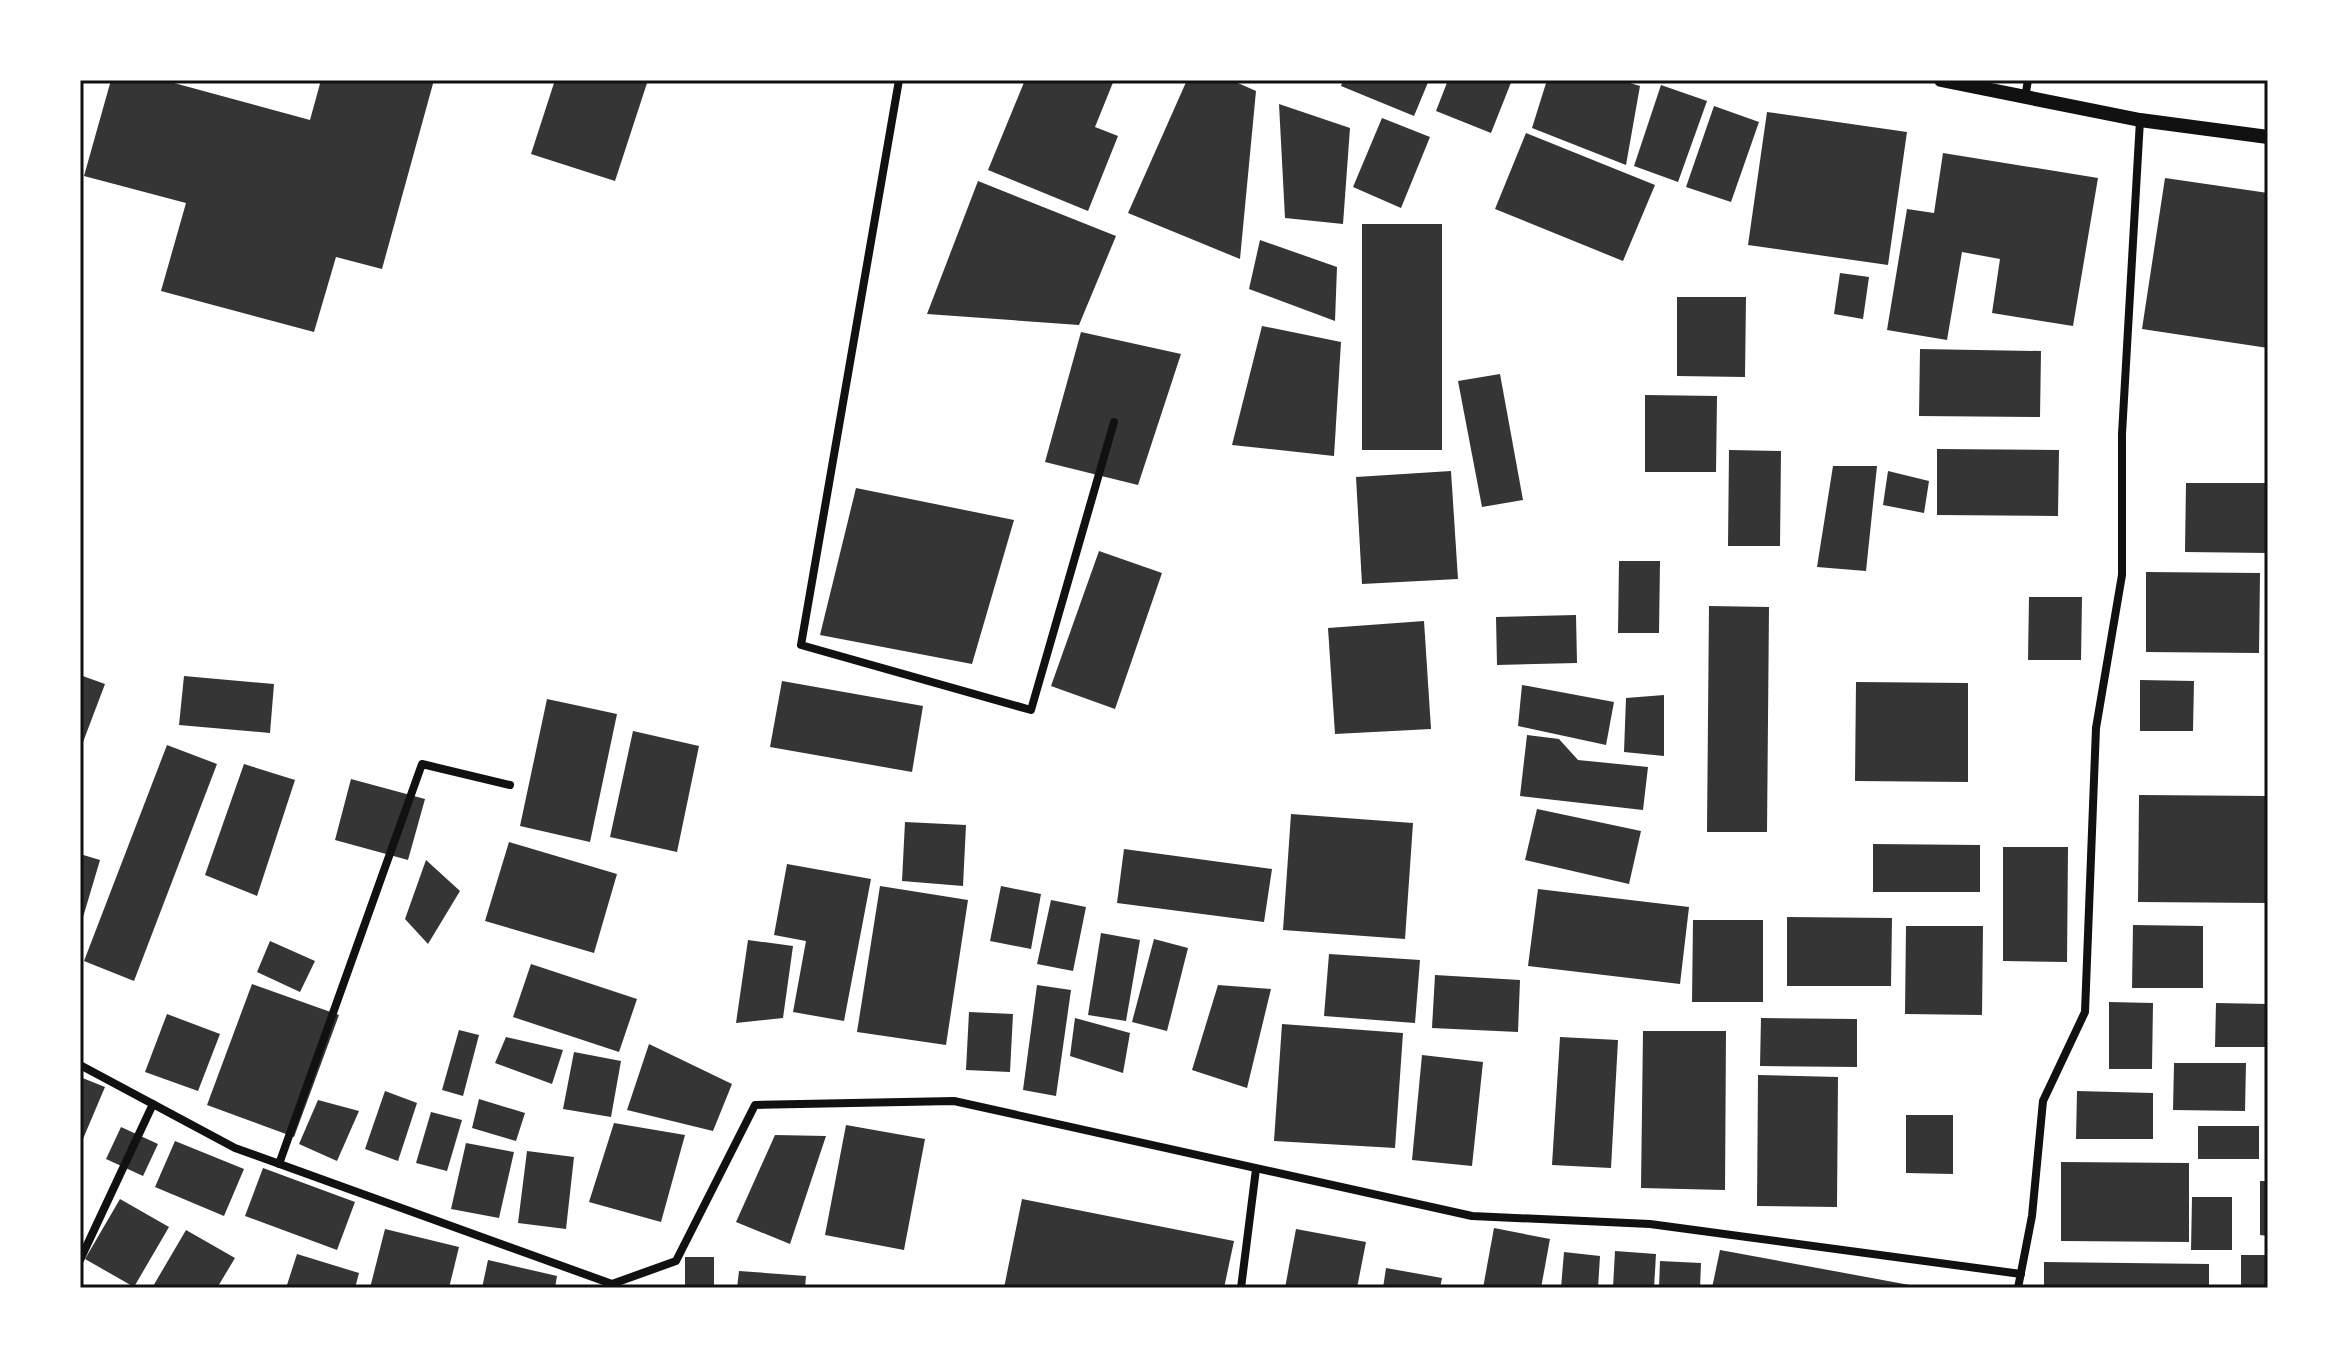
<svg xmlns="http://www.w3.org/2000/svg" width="2348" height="1368" font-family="'Exo 2',sans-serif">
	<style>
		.building { fill: #353535 }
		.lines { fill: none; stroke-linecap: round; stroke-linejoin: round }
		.minor { stroke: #111; stroke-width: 8 }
		.tertiary { stroke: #111; stroke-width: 14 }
		.neatline { fill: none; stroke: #111; stroke-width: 3 }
	</style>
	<rect width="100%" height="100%" fill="#fff"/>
	<g class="building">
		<polygon points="111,80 163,80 310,120 321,80 434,80 382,269 336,257 314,332 161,291 186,203 84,176"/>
		<polygon points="555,80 648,80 615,181 531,154"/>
		<polygon points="1025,80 1114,80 1095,127 1118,136 1088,211 988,170"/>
		<polygon points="1187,80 1231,80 1256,91 1240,259 1128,213"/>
		<polygon points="1343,80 1429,80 1414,116 1341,86"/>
		<polygon points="1448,80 1512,80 1491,133 1436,111"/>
		<polygon points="1547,80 1620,80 1640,86 1626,165 1532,128"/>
		<polygon points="1661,85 1707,101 1678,182 1634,166"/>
		<polygon points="1279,104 1350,128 1343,224 1285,218"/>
		<polygon points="1714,106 1759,122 1731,202 1686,187"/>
		<polygon points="1767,112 1907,132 1888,265 1748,245"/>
		<polygon points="1382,118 1430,137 1401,208 1353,187"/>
		<polygon points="1526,133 1655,185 1623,261 1495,209"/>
		<polygon points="1943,153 2098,178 2073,326 1992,313 2000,259 1962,252 1947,340 1887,330 1907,209 1934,213"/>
		<polygon points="2165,178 2268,193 2268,348 2142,329"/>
		<polygon points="978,181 1116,236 1079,325 927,314"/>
		<rect x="1362" y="224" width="80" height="226"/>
		<polygon points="1260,240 1337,267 1335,321 1249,289"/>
		<polygon points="1840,273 1869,277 1863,319 1834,314"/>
		<polygon points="1677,297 1746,297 1745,377 1677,376"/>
		<polygon points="1262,326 1341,342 1334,456 1232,445"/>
		<polygon points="1081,332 1181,354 1138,485 1045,462"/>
		<polygon points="1920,349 2041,351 2040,417 1919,416"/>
		<polygon points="1500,374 1523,500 1482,507 1458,381"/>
		<polygon points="1645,395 1717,396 1716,472 1645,472"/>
		<polygon points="1937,449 2059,450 2058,516 1937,515"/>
		<polygon points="1729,450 1781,451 1780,546 1728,546"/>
		<polygon points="1833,466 1877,466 1866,571 1817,567"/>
		<polygon points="1451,471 1458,579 1362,584 1356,477"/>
		<polygon points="1888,471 1929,481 1924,513 1883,505"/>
		<polygon points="2186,483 2268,483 2268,553 2185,552"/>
		<polygon points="856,488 1014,520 972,664 820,635"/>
		<polygon points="1099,551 1162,573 1115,709 1051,686"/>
		<polygon points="1619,561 1660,561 1659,633 1618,633"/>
		<polygon points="2146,572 2260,573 2259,653 2146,652"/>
		<polygon points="2029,597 2082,597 2081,660 2028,660"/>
		<polygon points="1709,606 1769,607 1767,832 1707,832"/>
		<polygon points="1576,615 1577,663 1497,665 1496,617"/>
		<polygon points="1424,621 1431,729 1335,734 1328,628"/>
		<polygon points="80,675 105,684 80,750"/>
		<polygon points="184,676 274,684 270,733 179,725"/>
		<polygon points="2140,680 2194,681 2193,731 2140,731"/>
		<polygon points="782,681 923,706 912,772 770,747"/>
		<polygon points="1856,682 1968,683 1968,782 1855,781"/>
		<polygon points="1522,685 1614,702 1606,745 1518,726"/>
		<polygon points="1664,695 1664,756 1624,752 1626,698"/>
		<polygon points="547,699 617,714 590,842 520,826"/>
		<polygon points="633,731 699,746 677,852 610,837"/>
		<polygon points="1527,735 1559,739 1578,760 1648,767 1643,810 1520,796"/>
		<polygon points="167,745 217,764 134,981 84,961"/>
		<polygon points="244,764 295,780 257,896 205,875"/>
		<polygon points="351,779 425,799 408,860 335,840"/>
		<polygon points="2139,795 2268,796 2268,903 2138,902"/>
		<polygon points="1537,809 1641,831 1629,884 1525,860"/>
		<polygon points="1291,814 1413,823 1405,939 1283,930"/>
		<polygon points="905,822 966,825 963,886 902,881"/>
		<polygon points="509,842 617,874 594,953 485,921"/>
		<polygon points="1873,844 1980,845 1980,892 1873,892"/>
		<polygon points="2003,847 2068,847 2067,962 2003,961"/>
		<polygon points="1124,849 1272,869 1264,922 1117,903"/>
		<polygon points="80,854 100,860 81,924 80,924"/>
		<polygon points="426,860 460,891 428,944 405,919"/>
		<polygon points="787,864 871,879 844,1021 793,1012 806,941 774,935"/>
		<polygon points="880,886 968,900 946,1045 857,1032"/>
		<polygon points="1001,886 1041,894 1031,949 990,941"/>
		<polygon points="1538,889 1689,907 1680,984 1528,966"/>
		<polygon points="1051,900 1086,907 1073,971 1037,964"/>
		<polygon points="1787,917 1892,918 1891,986 1787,986"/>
		<polygon points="1693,920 1763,920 1763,1002 1692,1002"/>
		<polygon points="2133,925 2203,926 2203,988 2132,988"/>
		<polygon points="1906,926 1983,926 1982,1015 1905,1014"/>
		<polygon points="1101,933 1140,940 1126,1021 1088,1015"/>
		<polygon points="1154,939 1188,948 1167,1031 1132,1022"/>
		<polygon points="748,940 793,946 783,1018 736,1023"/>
		<polygon points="270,941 315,961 300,992 257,972"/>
		<polygon points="1329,954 1420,960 1415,1023 1324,1016"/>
		<polygon points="531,964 637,999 619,1052 513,1017"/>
		<polygon points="1435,975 1520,980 1518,1032 1432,1028"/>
		<polygon points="252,984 339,1015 294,1137 207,1105"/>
		<polygon points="1037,985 1071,990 1056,1096 1023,1090"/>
		<polygon points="1218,985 1271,989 1247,1088 1192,1070"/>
		<polygon points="2109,1002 2153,1003 2152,1069 2109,1069"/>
		<polygon points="2216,1003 2268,1004 2268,1047 2215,1047"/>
		<polygon points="969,1012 1013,1014 1010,1072 966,1070"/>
		<polygon points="167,1014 220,1034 198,1091 145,1072"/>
		<polygon points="1075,1018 1130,1033 1123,1073 1070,1056"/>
		<polygon points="1761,1018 1857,1019 1857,1067 1760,1066"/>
		<polygon points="1282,1024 1403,1033 1395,1148 1274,1141"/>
		<polygon points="459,1030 479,1035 463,1096 442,1090"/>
		<polygon points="1643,1031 1726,1031 1725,1190 1641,1188"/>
		<polygon points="506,1037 563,1050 552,1084 495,1063"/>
		<polygon points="1560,1037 1618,1040 1611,1168 1552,1165"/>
		<polygon points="649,1044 732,1084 713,1131 627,1110"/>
		<polygon points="574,1052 621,1061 611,1117 563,1109"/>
		<polygon points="1422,1055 1483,1062 1472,1166 1412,1160"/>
		<polygon points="2174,1063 2246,1063 2245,1111 2173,1110"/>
		<polygon points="1758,1075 1838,1077 1837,1207 1757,1206"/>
		<polygon points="80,1077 105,1087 80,1146"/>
		<polygon points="385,1091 417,1103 398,1161 365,1149"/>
		<polygon points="2077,1091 2153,1093 2153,1139 2076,1139"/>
		<polygon points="479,1099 525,1113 516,1141 472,1128"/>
		<polygon points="318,1100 359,1111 337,1161 299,1144"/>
		<polygon points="431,1112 462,1120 447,1171 416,1163"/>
		<polygon points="1906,1115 1953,1115 1953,1174 1906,1173"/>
		<polygon points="614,1123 685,1135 661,1222 589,1202"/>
		<polygon points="846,1125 925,1139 904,1250 825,1235"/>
		<rect x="2198" y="1126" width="61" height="33"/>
		<polygon points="121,1127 158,1144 143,1176 106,1159"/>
		<polygon points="775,1135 826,1136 790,1244 736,1222"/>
		<polygon points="175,1141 244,1169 224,1216 155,1187"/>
		<polygon points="466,1143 514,1152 499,1218 451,1209"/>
		<polygon points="527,1151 574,1157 566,1229 518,1223"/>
		<polygon points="2061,1162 2189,1163 2189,1242 2061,1241"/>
		<polygon points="263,1168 355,1202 337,1250 245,1216"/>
		<polygon points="2260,1181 2268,1181 2268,1236 2260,1235"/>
		<polygon points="2192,1197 2232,1197 2232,1250 2191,1250"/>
		<polygon points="120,1199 169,1227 134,1287 85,1259"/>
		<polygon points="1022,1199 1234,1241 1224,1288 1004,1288"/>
		<polygon points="1494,1228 1550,1239 1541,1288 1483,1288"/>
		<polygon points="385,1229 459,1247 449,1288 370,1288"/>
		<polygon points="1296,1229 1366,1242 1357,1288 1285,1288"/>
		<polygon points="186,1230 235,1258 217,1288 152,1288"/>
		<polygon points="1720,1250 1915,1286 1915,1288 1712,1288"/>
		<polygon points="1615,1251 1656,1254 1654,1288 1613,1288"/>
		<polygon points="1564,1252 1600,1256 1598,1288 1561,1288"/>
		<polygon points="297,1254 359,1273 355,1288 286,1288"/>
		<rect x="2241" y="1255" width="27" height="33"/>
		<rect x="685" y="1257" width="29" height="31"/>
		<polygon points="488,1260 557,1276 555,1288 482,1288"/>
		<polygon points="1660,1261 1701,1263 1700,1288 1659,1288"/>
		<polygon points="2044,1262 2209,1264 2209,1288 2044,1288"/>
		<polygon points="1386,1268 1442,1278 1440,1288 1383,1288"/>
		<polygon points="739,1271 806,1276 805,1288 737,1288"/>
	</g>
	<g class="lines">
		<g class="minor">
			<polyline points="899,80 801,645 1031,710 1114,422"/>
			<polyline points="2025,98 2028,80"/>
			<polyline points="80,1065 235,1148 612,1284 676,1261 755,1105 954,1101 1472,1216 1650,1224 2021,1274"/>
			<polyline points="279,1164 422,764 510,785"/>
			<polyline points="80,1260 153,1104"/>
			<polyline points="1241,1288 1256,1169"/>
			<polyline points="2018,1288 2032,1216 2043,1101 2085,1012 2096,728 2122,575 2122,434 2140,120"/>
		</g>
		<polyline class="tertiary" points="1941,80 2140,120 2268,137"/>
	</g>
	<rect width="2348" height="1368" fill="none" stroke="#ffffff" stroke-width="164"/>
	<rect x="82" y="82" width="2184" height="1204" class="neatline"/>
</svg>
